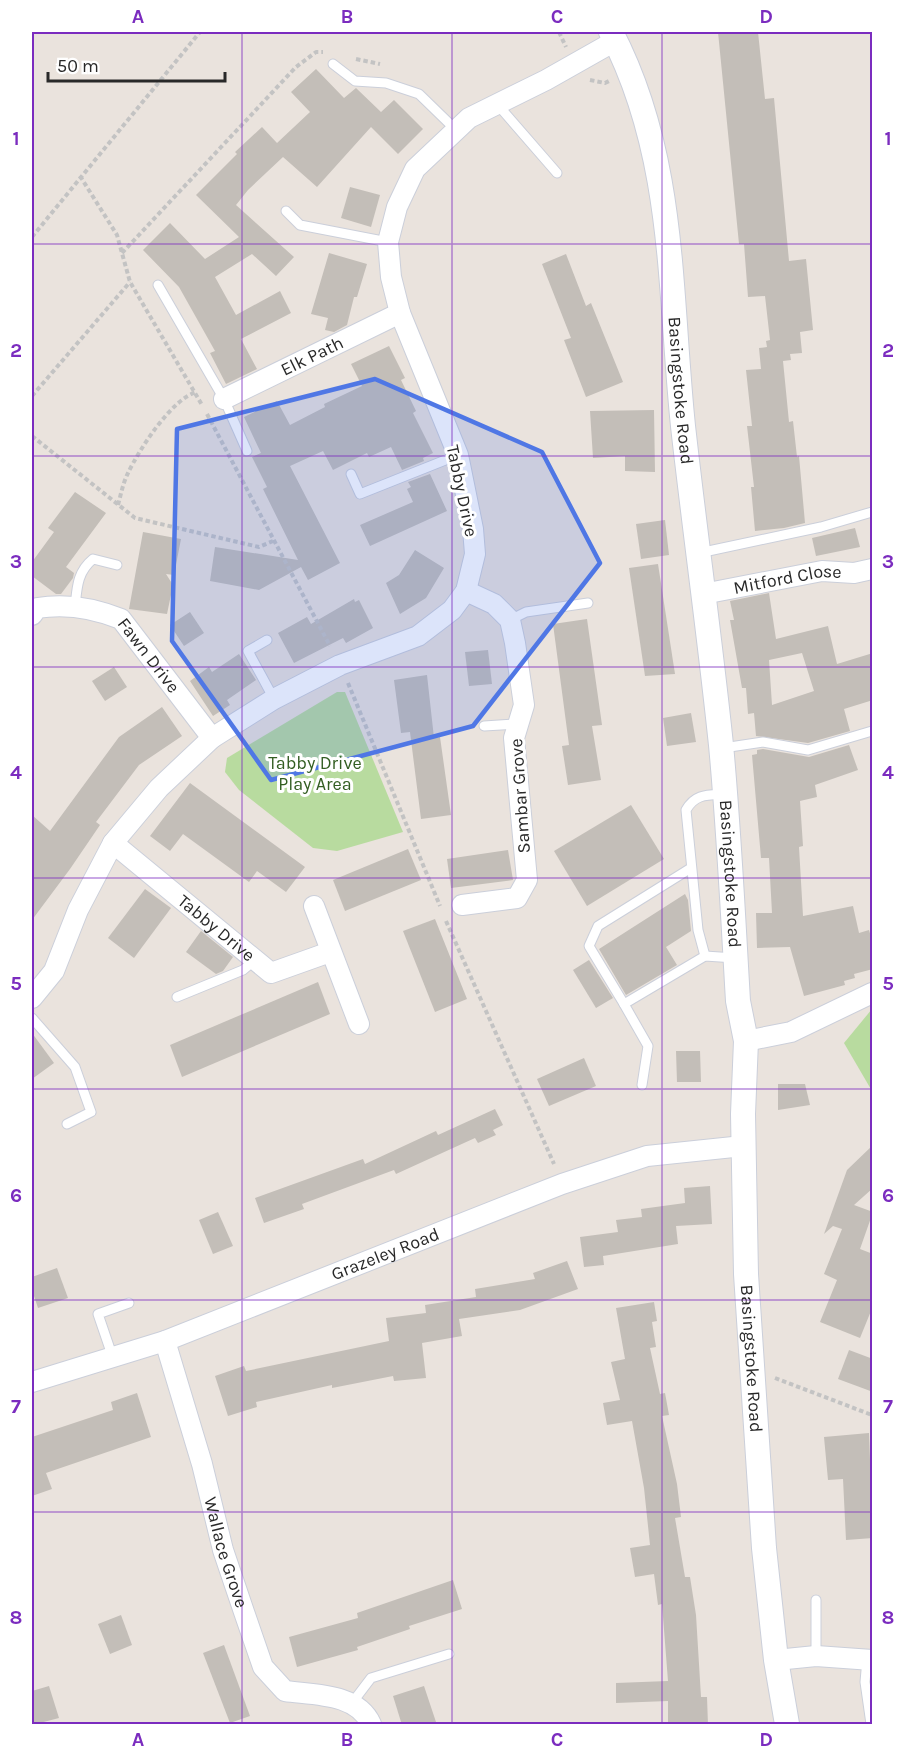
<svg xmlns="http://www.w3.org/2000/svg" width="904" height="1756" font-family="Karla,sans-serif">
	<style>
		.green { fill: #b8db9f }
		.building { fill: #c3beb8; fill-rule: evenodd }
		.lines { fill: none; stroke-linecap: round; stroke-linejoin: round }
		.service-casing { stroke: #cbcfda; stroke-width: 11 }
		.minor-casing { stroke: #cbcfda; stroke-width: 22 }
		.tertiary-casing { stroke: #cbcfda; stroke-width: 26 }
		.path { stroke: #c3c3c3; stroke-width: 4; stroke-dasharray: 4.5 3; stroke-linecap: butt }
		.service { stroke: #fff; stroke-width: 9 }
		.minor { stroke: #fff; stroke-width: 20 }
		.tertiary { stroke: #fff; stroke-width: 24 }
		.marked { fill: #4f77e5; fill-opacity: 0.2; stroke: #4f77e5; stroke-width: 4.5; stroke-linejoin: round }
		.grid { fill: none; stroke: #7b2cbf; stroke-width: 1.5; stroke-opacity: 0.55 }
		.labels { text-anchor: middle; stroke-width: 6; stroke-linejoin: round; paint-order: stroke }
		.street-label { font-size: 18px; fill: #292929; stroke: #fff }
		.park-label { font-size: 18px; fill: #335e22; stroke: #fff }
		.neatline { fill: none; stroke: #7b2cbf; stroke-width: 2 }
		.grid-label { font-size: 20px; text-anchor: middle; font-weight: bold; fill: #7b2cbf }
	</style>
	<rect width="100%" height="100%" fill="#eae3dd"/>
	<g class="green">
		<polygon points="337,692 345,692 403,832 337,851 313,848 239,790 225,772 227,758"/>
		<polygon points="872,1009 872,1091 844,1043"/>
	</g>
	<g class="building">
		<polygon points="718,32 758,32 765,99 774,98 789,261 806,259 813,330 800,332 802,353 790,354 791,360 783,361 789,422 793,421 797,457 799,456 805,523 784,528 755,531 751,487 754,487 747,426 752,426 746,370 761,369 759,348 767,347 766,341 770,340 765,296 748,297 744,244 739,244"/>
		<polygon points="316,69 344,98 356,88 381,112 394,100 423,129 398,154 371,127 317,187 283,157 248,190 236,205 294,257 276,276 252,254 215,277 236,315 280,291 291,313 241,339 257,369 226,384 210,353 215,351 179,287 143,250 170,223 205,259 239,237 196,195 237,154 235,152 262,127 277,143 310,112 291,92"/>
		<polygon points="350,187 380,195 371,227 341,218"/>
		<polygon points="329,253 367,264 357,297 354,297 347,325 334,332 325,330 328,318 311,314"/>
		<polygon points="566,254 586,306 591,303 623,382 586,397 564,340 571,338 542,264"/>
		<polygon points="389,346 405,378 401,380 416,411 413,413 433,453 423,458 424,461 402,470 391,447 369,457 367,453 333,470 323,451 290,466 340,563 308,580 301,567 259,590 210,581 215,547 298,560 263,489 267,487 252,457 261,453 244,417 277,401 290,425 325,407 324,404 362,386 351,364"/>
		<polygon points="654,410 655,472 625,471 625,456 593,458 590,411"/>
		<polygon points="430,474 447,511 370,546 360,525 413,502 407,489 411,487 408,482"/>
		<polygon points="75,492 106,513 66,567 74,573 73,578 61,594 56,594 32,576 32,562 54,532 48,528"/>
		<polygon points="665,520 669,555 641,559 636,524"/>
		<polygon points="855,528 860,547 816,556 812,538"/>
		<polygon points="143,532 181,539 174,575 166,574 173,585 167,614 129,609"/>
		<polygon points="415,550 444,568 426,598 400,614 386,583 399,575"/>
		<polygon points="658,564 675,674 645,676 629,568"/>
		<path d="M769 593 776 639 828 626 837 664 873 653V700L844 709 850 731 808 743 756 736 754 713 748 714 746 688H742L730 620H734L730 601ZM802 653 814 691 772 705 769 660Z"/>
		<polygon points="354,599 355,602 359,600 373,628 346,643 343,638 294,663 278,633 307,617 311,624"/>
		<polygon points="190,612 204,633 184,646 170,625"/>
		<polygon points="587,619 602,725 592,726 601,780 568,785 562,746 569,745 553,624"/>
		<polygon points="488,650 492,684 469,686 465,652"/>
		<polygon points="239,654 256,680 227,700 230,705 213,716 190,681 209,667 212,672"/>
		<polygon points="114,667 127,687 105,701 92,681"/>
		<polygon points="427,675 434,738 440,737 451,815 421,819 410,732 401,733 394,680"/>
		<polygon points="162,707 182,736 139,765 96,822 100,825 70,869 32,920 32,815 50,831 119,737"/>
		<polygon points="691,713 696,742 667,746 663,718"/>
		<polygon points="849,745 858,770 815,785 817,797 800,801 803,846 799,847 803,916 853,906 859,933 869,930 873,944 873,969 854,974 855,978 844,981 845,985 804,996 790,947 757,948 756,913 772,913 769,858 761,858 752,755 757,754 757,750 763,749 809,757"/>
		<polygon points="190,783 305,867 286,892 257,871 249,882 183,834 170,851 150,836"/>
		<polygon points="631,805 664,859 587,906 554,851"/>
		<polygon points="408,849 421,880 345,911 333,880"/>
		<polygon points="508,850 513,880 451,888 447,859"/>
		<polygon points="145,889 171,908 134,958 108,938"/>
		<polygon points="685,894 688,900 691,931 666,947 677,965 626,995 599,949"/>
		<polygon points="435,919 467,999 435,1012 403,931"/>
		<polygon points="201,931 233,957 223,971 216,974 186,952"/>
		<polygon points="589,960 613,998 596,1008 573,970"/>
		<polygon points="318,982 330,1014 182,1077 170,1045"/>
		<polygon points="32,1033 54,1063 32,1079"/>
		<polygon points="676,1051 700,1051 701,1082 677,1082"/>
		<polygon points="584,1058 596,1086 549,1106 537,1079"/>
		<polygon points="778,1084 805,1084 810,1105 778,1110"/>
		<polygon points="495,1109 503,1125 493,1130 496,1135 478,1143 475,1138 396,1174 394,1170 302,1204 304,1209 264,1223 255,1198 363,1159 365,1164 436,1131 438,1135"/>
		<polygon points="873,1145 873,1188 854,1205 873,1212 860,1249 873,1254 873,1306 860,1338 820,1322 837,1280 824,1274 842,1229 833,1226 824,1234 847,1170"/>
		<polygon points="710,1186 712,1224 676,1226 678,1244 603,1256 604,1265 584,1267 580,1237 618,1232 616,1220 642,1217 641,1209 685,1203 684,1188"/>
		<polygon points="218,1212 233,1246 213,1254 199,1220"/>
		<polygon points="567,1261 578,1289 520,1310 459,1319 462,1336 422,1343 426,1378 394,1381 393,1376 332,1388 332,1385 256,1402 257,1407 228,1416 215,1376 244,1366 246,1371 389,1341 386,1318 426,1313 425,1305 476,1297 475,1289 535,1279 533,1273"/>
		<polygon points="57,1268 68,1298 38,1308 32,1290 32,1277"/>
		<polygon points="654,1302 657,1321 652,1322 656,1347 650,1348 660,1394 665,1393 669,1415 662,1416 677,1484 681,1517 675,1518 685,1577 690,1577 696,1615 701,1697 707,1697 708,1725 668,1725 668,1701 616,1703 616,1683 668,1681 662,1604 658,1605 654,1574 635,1577 630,1548 650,1545 644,1488 632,1421 607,1425 603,1403 620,1400 611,1362 625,1359 616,1308"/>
		<polygon points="849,1350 873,1359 873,1392 838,1379"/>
		<polygon points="137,1393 151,1437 46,1473 52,1489 32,1496 32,1437 113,1410 111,1402"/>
		<polygon points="869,1433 873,1538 846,1540 843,1479 828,1480 824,1437"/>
		<polygon points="453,1580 462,1609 409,1626 410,1629 357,1647 358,1650 297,1667 289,1637 358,1618 357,1613"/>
		<polygon points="121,1615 132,1645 110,1654 98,1624"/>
		<polygon points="224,1645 250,1716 230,1723 203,1653"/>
		<polygon points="49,1686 59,1718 32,1725 32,1691"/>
		<polygon points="424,1686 437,1725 402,1725 393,1696"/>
	</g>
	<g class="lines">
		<defs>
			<g id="service">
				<polyline points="333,64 355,81 386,83 419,94 455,129"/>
				<polyline points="498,105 557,173"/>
				<polyline points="286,211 300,225 388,242"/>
				<polyline points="158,285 224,399 247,451"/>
				<polyline points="351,474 360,494 458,455"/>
				<polyline points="699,553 821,527 872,512"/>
				<path d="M75 607C77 588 77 572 93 559L117 565"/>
				<polyline points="510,620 526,612 588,603"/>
				<polyline points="267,640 248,651 274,699"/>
				<polyline points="484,726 516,724"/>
				<polyline points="723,748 763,742 808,750 872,731"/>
				<polyline points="691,868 598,926 589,946 624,1004 705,956 735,958"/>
				<path d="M705 956 698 930 686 810C695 794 707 795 724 794"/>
				<polyline points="177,997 243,970 255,960"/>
				<polyline points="624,1004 648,1046 642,1085"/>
				<polyline points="32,1018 75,1067 91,1112 67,1124"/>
				<polyline points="113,1358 98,1314 129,1303"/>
				<polyline points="816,1600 816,1656"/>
				<polyline points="867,1659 865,1682 871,1724"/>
				<polyline points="352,1703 371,1678 449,1654"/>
			</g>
			<g id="minor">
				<path id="s1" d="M224 399 400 313"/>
				<path id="s2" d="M703 594 822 571 854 573 872 569"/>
				<path id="s3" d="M32 615 37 608C67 603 94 608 121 619L212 738"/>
				<path id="s4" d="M113 843 271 973 330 952"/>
				<polyline points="462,905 517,898 527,880 514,738 524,705 515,643 510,620 494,604 466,591"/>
				<polyline points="314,906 359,1024"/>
				<polyline points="32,998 54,971 78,910 113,843 159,788 212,738 274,699 340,665 418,636 452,610 466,591 475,554 473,529 458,455 400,313 391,277 388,242 397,207 415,169 469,118 546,80 615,41"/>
				<polyline points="746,1041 791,1032 872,993"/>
				<path id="s5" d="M165 1341 202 1464 223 1550 244 1612 263 1667 285 1691C314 1695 357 1693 371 1724"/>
				<path id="s6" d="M32 1382 165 1341 562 1184 647 1156 743 1146"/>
				<polyline points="776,1660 816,1656 872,1660"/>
			</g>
			<g id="tertiary">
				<path id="s7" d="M611 32C676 157 669 290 683 426 695 533 710 639 721 745 729 830 733 916 738 1001L746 1041 743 1114 746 1274 764 1548 776 1660 787 1724"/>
			</g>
		</defs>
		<use href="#service" class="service-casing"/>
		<use href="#minor" class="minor-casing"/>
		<use href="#tertiary" class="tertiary-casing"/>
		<g class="path">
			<polyline points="559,32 566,47"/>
			<polyline points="356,59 380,64"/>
			<polyline points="590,80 605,83 609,81"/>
			<polyline points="80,176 117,235 130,282 202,405"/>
			<polyline points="32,237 200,32"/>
			<polyline points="122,253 296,67 316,52 323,52"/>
			<polyline points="32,396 130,282"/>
			<polyline points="207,414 330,646"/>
			<polyline points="32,436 135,518 259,547 273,541"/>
			<path d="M118 505C121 494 123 483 128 473 139 450 172 398 197 392"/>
			<polyline points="348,683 440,906"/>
			<polyline points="446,921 554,1164"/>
			<polyline points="775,1378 872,1415"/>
		</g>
		<use href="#service" class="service"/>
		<use href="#minor" class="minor"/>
		<use href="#tertiary" class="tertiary"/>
	</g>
	<path class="marked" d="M375 379 542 452 600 563 473 726 271 780 172 641 177 429Z"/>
	<path class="grid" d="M242 32V1724M452 32V1724M662 32V1724M32 244H872M32 456H872M32 667H872M32 878H872M32 1089H872M32 1300H872M32 1512H872"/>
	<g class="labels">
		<g class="street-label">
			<text dy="6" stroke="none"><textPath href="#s1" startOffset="98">Elk Path</textPath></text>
			<text dy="6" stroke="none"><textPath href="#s7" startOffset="368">Basingstoke Road</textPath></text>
			<text transform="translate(462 491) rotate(78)" y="6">Tabby Drive</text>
			<text dy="6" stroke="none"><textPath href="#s2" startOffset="86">Mitford Close</textPath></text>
			<text dy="6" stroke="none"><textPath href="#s3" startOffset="140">Fawn Drive</textPath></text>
			<text transform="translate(520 796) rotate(-94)" y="6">Sambar Grove</text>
			<text dy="6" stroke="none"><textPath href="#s7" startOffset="854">Basingstoke Road</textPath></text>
			<text dy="6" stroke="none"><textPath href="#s4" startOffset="134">Tabby Drive</textPath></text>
			<text dy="6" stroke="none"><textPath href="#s6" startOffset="376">Grazeley Road</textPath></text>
			<text dy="6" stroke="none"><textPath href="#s7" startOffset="1340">Basingstoke Road</textPath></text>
			<text dy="6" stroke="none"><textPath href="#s5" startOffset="220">Wallace Grove</textPath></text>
		</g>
		<g class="park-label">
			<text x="315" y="769">Tabby Drive<tspan x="315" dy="21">Play Area</tspan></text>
		</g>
	</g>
	<rect width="904" height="1756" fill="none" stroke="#ffffff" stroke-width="66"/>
	<path d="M48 72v9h177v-9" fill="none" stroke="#292929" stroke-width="3"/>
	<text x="57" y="72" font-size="18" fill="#292929" stroke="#ffffff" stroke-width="4.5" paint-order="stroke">50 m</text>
	<rect x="33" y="33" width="838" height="1690" class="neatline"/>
	<g class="grid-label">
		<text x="138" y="23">A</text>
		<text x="347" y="23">B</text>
		<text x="557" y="23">C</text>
		<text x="766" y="23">D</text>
		<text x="16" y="145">1</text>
		<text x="888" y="145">1</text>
		<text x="16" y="357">2</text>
		<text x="888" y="357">2</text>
		<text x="16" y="568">3</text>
		<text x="888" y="568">3</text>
		<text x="16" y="779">4</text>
		<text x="888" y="779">4</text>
		<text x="16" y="990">5</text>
		<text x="888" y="990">5</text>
		<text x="16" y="1202">6</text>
		<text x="888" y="1202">6</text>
		<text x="16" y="1413">7</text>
		<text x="888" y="1413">7</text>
		<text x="16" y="1624">8</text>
		<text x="888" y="1624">8</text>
		<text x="138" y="1746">A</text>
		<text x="347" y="1746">B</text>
		<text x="557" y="1746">C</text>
		<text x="766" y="1746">D</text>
	</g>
</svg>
